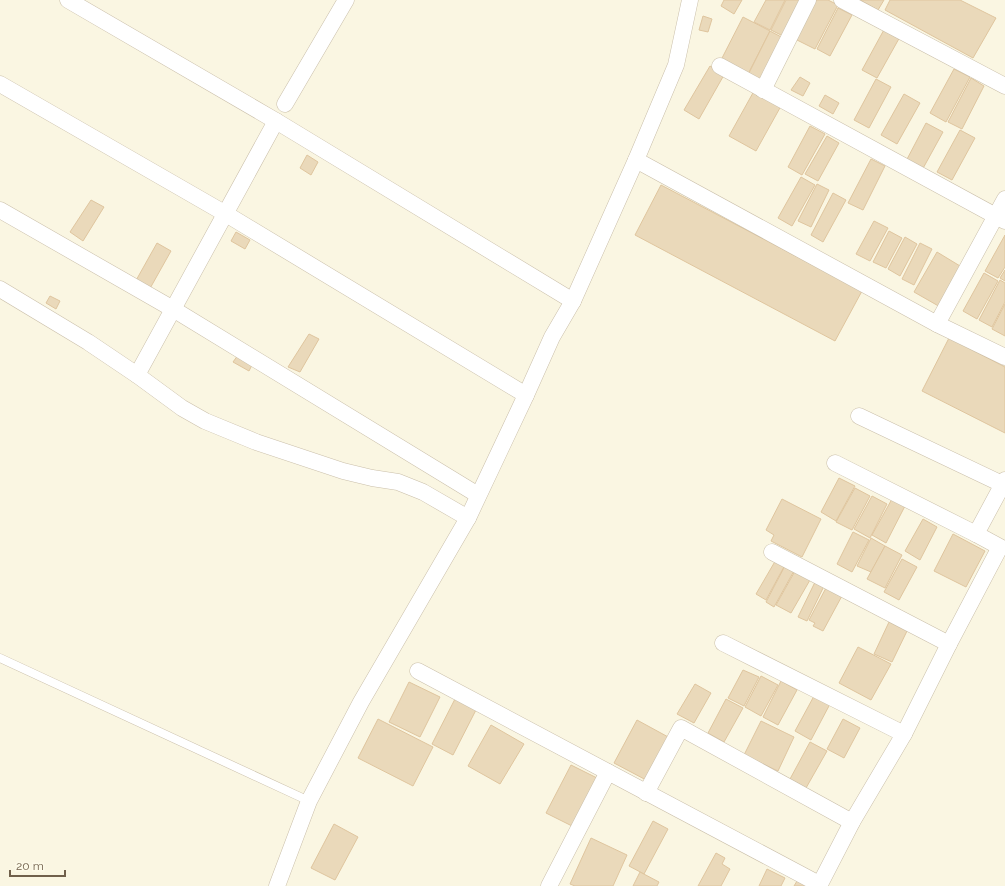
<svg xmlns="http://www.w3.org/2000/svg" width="1005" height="886" font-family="Raleway,sans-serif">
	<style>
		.building { fill: #ead9ba; stroke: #dfc59e }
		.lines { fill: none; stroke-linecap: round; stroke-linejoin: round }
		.service-casing { stroke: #cabfaa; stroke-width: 9 }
		.minor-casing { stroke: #cabfaa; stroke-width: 17 }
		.service { stroke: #fff; stroke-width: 8 }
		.minor { stroke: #fff; stroke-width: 16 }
	</style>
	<rect width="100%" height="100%" fill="#faf6e2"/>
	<g class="building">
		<polygon points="724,0 742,0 734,14 721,6"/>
		<polygon points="766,0 785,0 770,30 754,22"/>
		<polygon points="786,0 804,0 785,37 771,30"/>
		<polygon points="815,0 828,0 838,5 815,49 795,39"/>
		<polygon points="860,0 884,0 878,10"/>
		<polygon points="890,0 960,0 996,18 973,58 885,10"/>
		<polygon points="838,8 852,15 830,56 817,49"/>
		<polygon points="703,16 712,19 708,32 699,30"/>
		<polygon points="743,17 770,31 747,76 720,62"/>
		<polygon points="886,26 901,35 877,78 862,70"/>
		<polygon points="770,31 785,39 762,83 748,75"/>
		<polygon points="710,66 724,75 699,119 684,110"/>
		<polygon points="954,69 970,77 946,122 930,113"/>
		<polygon points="800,77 810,83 803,96 791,90"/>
		<polygon points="971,78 984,86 962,129 948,122"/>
		<polygon points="876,79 891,87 869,128 854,120"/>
		<polygon points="754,91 781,106 756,151 729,136"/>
		<polygon points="904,94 920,103 897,144 881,135"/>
		<polygon points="825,95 839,103 833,114 819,106"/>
		<polygon points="926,123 943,132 921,172 905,163"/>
		<polygon points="810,126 825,134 802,175 788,167"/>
		<polygon points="960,130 975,138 952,180 937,172"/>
		<polygon points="827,136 839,143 818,181 805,174"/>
		<polygon points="307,155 318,162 311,175 300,168"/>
		<polygon points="871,159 885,166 863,210 848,203"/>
		<polygon points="801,177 815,185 792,226 778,218"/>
		<polygon points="817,184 829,190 811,227 798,221"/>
		<polygon points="661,185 862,291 835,341 635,235"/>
		<polygon points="833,193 846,200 823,242 811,235"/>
		<polygon points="91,200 104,207 83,241 70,232"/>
		<polygon points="874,221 888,228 870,261 856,254"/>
		<polygon points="889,231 902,238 886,268 873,262"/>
		<polygon points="236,232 250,240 245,249 231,241"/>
		<polygon points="1005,235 1005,267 998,278 985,271"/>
		<polygon points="905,237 917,244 900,276 888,269"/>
		<polygon points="157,243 171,251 148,292 134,284"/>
		<polygon points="920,243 932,249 914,285 902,279"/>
		<polygon points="937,252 965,269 942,308 914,292"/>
		<polygon points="1005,270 1005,281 1000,278"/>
		<polygon points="984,273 998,281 977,319 963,311"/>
		<polygon points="1000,280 1005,283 1005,302 992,327 979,320"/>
		<polygon points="50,296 60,301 56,309 46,303"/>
		<polygon points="1005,304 1005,336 992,329"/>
		<polygon points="309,334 319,339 300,372 288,367"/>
		<polygon points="949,338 1005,367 1005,433 922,391"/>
		<polygon points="238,355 253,363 249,371 233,362"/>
		<polygon points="839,478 855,486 836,521 821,512"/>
		<polygon points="855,488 870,496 852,530 836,522"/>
		<polygon points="872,496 887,504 870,538 854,529"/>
		<polygon points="782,499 821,519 802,557 771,541 774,535 766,530"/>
		<polygon points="892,499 905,506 886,543 872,535"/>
		<polygon points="923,519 937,527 920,560 905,551"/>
		<polygon points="853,532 869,540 852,572 837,564"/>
		<polygon points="953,534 985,551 966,587 934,571"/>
		<polygon points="871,538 885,546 871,572 857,566"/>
		<polygon points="885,546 902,555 885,588 867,579"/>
		<polygon points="777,558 786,563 766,600 756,594"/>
		<polygon points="902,559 917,567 899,600 884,592"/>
		<polygon points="786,564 795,569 774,607 766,602"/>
		<polygon points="795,571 810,580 791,613 776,605"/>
		<polygon points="817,578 826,582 807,621 798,617"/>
		<polygon points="827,586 843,594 823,631 813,626 815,623 809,620"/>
		<polygon points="889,622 907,631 892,662 874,654"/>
		<polygon points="858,647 891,664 871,700 839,683"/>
		<polygon points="743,670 759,677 744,706 728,698"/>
		<polygon points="761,676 778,685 761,716 745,707"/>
		<polygon points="781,681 797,690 778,725 763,717"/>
		<polygon points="409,682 440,697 420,737 389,722"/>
		<polygon points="695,684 711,693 694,723 677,714"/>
		<polygon points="814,696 830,704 811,740 795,731"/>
		<polygon points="456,697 477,708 453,755 432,744"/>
		<polygon points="726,699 743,708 724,742 708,733"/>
		<polygon points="378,719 433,747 413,786 358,758"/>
		<polygon points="843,719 860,728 844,758 827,749"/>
		<polygon points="637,720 670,738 648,781 614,763"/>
		<polygon points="761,721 794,737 778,771 744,755"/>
		<polygon points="491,725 524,744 500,784 468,766"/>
		<polygon points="810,742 827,751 806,788 790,779"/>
		<polygon points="571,765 601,780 576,828 546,813"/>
		<polygon points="653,821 668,829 644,874 629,866"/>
		<polygon points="334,824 358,837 335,880 311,868"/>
		<polygon points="591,838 627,855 613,886 575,886 570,884"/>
		<polygon points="716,853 725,858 722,864 730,869 721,886 698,886"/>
		<polygon points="767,869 785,878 781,886 759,886"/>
		<polygon points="640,872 659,882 657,886 633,886"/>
		<polygon points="797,881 806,886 794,886"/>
	</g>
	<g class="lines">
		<defs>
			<polyline id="service" points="0,658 309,801"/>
			<g id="minor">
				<polyline points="68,0 276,121 573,301"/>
				<polyline points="842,0 1005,86"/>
				<polyline points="720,66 1005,221"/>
				<polyline points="0,84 226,214 526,395"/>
				<polyline points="763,90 808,0"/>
				<polyline points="285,104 346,0"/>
				<polyline points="636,160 937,324 1005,357"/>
				<polyline points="0,210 173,309 478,495"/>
				<polyline points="0,289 88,342 137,375 182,408 205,421 256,442 343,471 372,478 398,482 423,492 468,518"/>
				<polyline points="937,324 1005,199"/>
				<polyline points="137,375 276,121"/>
				<polyline points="859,416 1002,484"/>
				<polyline points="835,463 976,534"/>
				<polyline points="772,552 949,644"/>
				<polyline points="723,643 904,734"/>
				<polyline points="418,671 608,772"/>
				<polyline points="646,793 681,728 852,822"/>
				<polyline points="277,886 309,801 361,702 468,518 526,395 552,337 573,301 636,160 676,65 690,0"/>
				<polyline points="549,886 608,772 819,884"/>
				<polyline points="819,886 852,822 904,734 949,644 1000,547 976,534 1005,480"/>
			</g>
		</defs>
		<use href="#service" class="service-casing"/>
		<use href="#minor" class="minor-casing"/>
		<use href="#service" class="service"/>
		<use href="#minor" class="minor"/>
	</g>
	<path d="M10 870v6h55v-6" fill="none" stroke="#70604b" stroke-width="2"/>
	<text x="16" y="870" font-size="12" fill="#70604b" stroke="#fdfae8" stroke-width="3" paint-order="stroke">20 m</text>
</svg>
